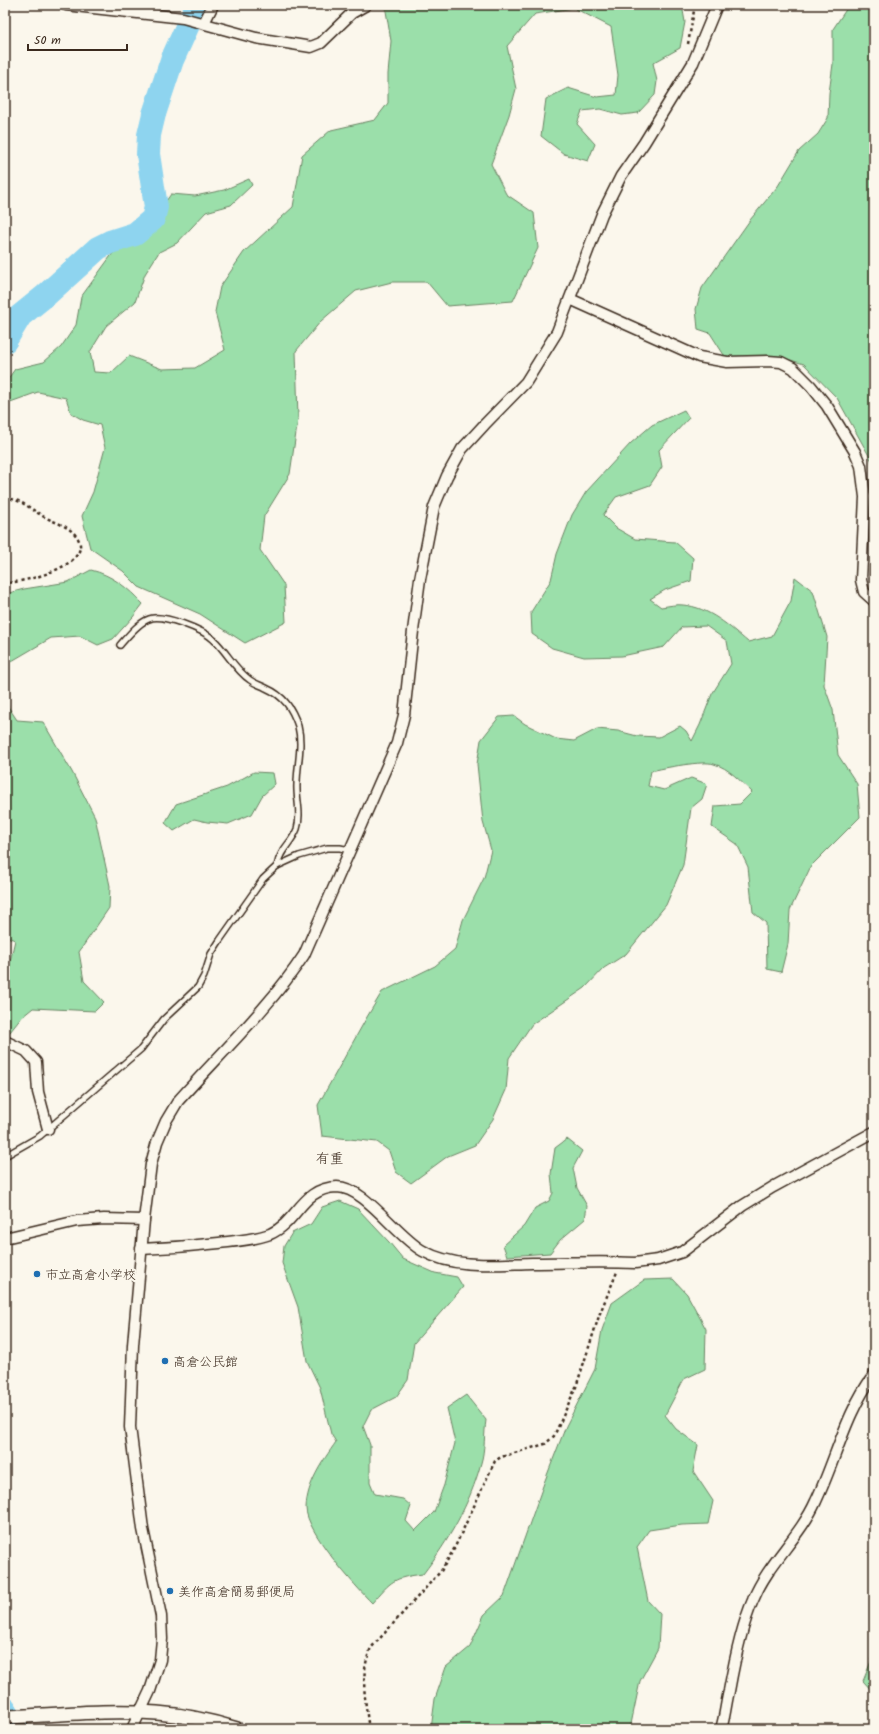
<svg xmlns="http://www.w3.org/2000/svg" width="879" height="1734" font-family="Kalam,'Klee One',sans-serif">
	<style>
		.green { fill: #9bdfaa; stroke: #6b8464 }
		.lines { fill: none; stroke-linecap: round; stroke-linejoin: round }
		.river { stroke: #8ed4ef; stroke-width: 24 }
		.service-casing { stroke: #3b2a1e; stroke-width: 8 }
		.minor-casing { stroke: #3b2a1e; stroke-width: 13 }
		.tertiary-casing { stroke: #3b2a1e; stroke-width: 16 }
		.path { stroke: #3b2a1e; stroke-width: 2.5; stroke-dasharray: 3 3; stroke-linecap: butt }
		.service { stroke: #fbf7ec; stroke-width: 5 }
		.minor { stroke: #fbf7ec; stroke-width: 10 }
		.tertiary { stroke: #fbf7ec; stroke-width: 13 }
		.poi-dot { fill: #1f6fb2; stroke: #fbf7ec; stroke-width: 1.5 }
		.labels { text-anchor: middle; stroke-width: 4; stroke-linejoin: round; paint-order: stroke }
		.poi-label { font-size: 13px; fill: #3b2a1e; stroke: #fbf7ec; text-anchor: start }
		.neighbourhood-label { font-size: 14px; fill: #3b2a1e; stroke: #fbf7ec }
	</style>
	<rect width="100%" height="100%" fill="#fbf7ec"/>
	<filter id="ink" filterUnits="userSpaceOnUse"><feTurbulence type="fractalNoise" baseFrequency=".025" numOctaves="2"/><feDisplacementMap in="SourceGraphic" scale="8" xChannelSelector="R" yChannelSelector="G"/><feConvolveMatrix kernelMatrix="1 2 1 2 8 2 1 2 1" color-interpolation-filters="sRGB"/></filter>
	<g filter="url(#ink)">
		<g class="green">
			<polygon points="385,5 682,5 685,22 680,48 653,63 657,81 655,95 638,113 622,115 600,109 582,111 577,124 595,144 588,161 564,154 541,136 546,99 568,88 597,97 616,95 618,75 611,27 574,8 535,14 507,46 516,89 509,115 491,164 506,194 534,213 538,248 513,301 447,306 427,282 392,282 356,291 321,321 296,351 298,419 290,474 264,516 260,550 284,585 286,622 245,643 200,614 139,587 123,571 90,548 82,516 93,492 105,448 100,425 83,420 71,413 66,398 38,392 5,404 5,383 15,369 44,362 61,347 76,325 81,297 113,253 142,241 163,224 164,204 171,194 195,196 224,190 249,179 252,185 231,205 206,212 177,243 159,252 145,274 135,302 106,326 90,352 94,372 111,373 129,356 162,369 195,368 225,350 215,312 220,287 244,252 293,207 302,155 331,130 375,120 388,103 388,74 391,41"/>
			<polygon points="849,5 874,5 874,478 872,461 837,398 804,364 787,359 736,359 724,355 710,333 698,329 696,309 702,288 750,220 778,186 799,151 818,134 828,118 829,93 833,64 833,29"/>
			<path d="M684 410 689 418 659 450 662 467 650 485 616 497 603 515 616 528 635 539 675 542 693 558 691 581 665 590 650 599 661 607C668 606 677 604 683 605 709 607 730 627 748 642L772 636 791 601 795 577 813 591 827 637 824 685 833 710 838 755 857 784 860 817 811 866 790 910 788 944 781 972 767 969 766 923 753 912 748 867 737 844 712 827 715 806 740 804 752 792C740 781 729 768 714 764 704 760 663 768 651 771L648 786 664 790 691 778 707 784 702 799 691 808 683 865 666 905 626 954 604 968 585 988 532 1024 509 1058 506 1090 493 1119 475 1145 448 1156 411 1183 396 1172 389 1151 377 1142 322 1136 318 1105 367 1017 382 992 435 966 455 949 463 920 484 878 491 850 483 822 477 764 481 740 499 717 514 716 525 724 556 739 574 741 597 729 618 731 637 736 659 737 680 726 686 731 692 741 700 725 712 694 731 664 727 641 706 626 682 627 664 647 622 656 584 657 552 648 532 634 531 612 551 580 557 554 572 515 586 492 631 443 652 425Z"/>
			<path d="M91 570C112 575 128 588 143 604L133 617 113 639 98 645 80 636 51 638 5 665V594L24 589 68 582Z"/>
			<polygon points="5,702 17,720 43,722 72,772 95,817 110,886 109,908 79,952 84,981 104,1002 95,1011 33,1008 22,1017 10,1032 5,1030 5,983 15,940 5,936"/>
			<polygon points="254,772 273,773 275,784 262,796 252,814 228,824 207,822 194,819 174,831 165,823 176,804 227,787"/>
			<polygon points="567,1139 582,1151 573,1168 577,1188 587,1206 585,1219 560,1240 550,1253 507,1256 503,1245 524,1226 535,1208 549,1201 553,1193 551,1174 555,1148"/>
			<path d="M340 1201 358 1209 389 1242 403 1259 435 1273 457 1277 463 1287 414 1343 408 1380 396 1397 371 1410 363 1426 370 1445V1482L375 1494 403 1499 411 1506 406 1521 415 1531 434 1512 444 1485 455 1443 447 1408 466 1395 486 1420C484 1434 485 1450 481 1463 470 1504 449 1540 423 1574 393 1578 392 1580 372 1603 355 1586 306 1532 306 1508 307 1483 322 1462 336 1442L331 1434 320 1388 307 1361 298 1307 282 1263 284 1246 292 1233 311 1224 322 1207Z"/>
			<polygon points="673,1279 687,1294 706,1329 705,1369 684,1379 665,1415 676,1429 698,1445 693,1471 713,1501 708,1524 682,1525 649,1530 637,1547 648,1601 660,1614 658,1648 640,1681 630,1729 431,1729 435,1699 446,1667 470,1647 484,1615 504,1596 544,1483 566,1426 595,1369 602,1330 612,1303 644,1280"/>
			<polygon points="874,1654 874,1693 863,1681"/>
		</g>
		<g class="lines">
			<g class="river">
				<polyline points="5,341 20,316 46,295 98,248 110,242 135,234 153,219 156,207 148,154 149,135 154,114 172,60 197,5"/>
				<polyline points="5,1709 17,1729"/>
			</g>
			<defs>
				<g id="service">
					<path d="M120 645C128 636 138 623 149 619 162 613 204 630 214 640 227 652 235 670 250 680 255 684 261 685 266 688 284 696 292 708 298 726 303 746 297 764 297 784 296 799 302 813 297 829 292 843 280 849 277 866"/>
					<polyline points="5,1156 40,1136 141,1049 164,1019 198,987 204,976 211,954 220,940 263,879 277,866 299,856 327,848 340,848 350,850"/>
				</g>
				<g id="minor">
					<polyline points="66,5 183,18 256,38 311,47 321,43 352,13 366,5"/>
					<polyline points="204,23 213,5"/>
					<polyline points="570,299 699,357 727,362 768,361 781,362 793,368 811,386 827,406 855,452 861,466 865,497 861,580 864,592 874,601"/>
					<polyline points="5,1041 26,1051 36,1062 38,1092 48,1129"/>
					<polyline points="5,1238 77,1221 104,1219 144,1220"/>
					<path d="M141 1249C167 1248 193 1246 219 1243 236 1241 254 1240 270 1234 298 1222 301 1188 337 1187 365 1187 397 1237 423 1251 456 1269 495 1264 532 1263 566 1263 601 1261 635 1263L658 1260 682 1252 742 1206 773 1187 874 1132"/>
					<path d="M132 1729 150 1691 160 1660 162 1639 161 1616 143 1529 130 1427 133 1345 144 1220 151 1164 157 1142 166 1121 178 1101C219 1055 270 1007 304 955L397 743 404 715 413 631 420 579 434 507 447 476 462 449 485 424 526 382 557 332 602 214 621 176 644 143 693 63 717 5"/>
					<path d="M721 1729C725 1716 726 1703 729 1691 734 1663 742 1625 753 1600 768 1563 800 1537 816 1501 836 1459 846 1412 874 1375"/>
				</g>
				<path id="tertiary" d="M5 1717C55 1715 106 1709 157 1713 184 1715 211 1721 237 1729"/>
			</defs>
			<use href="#service" class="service-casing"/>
			<use href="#minor" class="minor-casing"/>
			<use href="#tertiary" class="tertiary-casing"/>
			<g class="path">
				<polyline points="688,44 695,5"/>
				<path d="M5 498C20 499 28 507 41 515 52 522 69 525 77 537 96 565 22 583 5 583"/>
				<path d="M367 1729 368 1723C365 1698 360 1672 371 1648L441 1571 454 1549 495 1461 501 1457 545 1444 554 1436 576 1387 600 1313 617 1272"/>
			</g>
			<use href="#service" class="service"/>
			<use href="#minor" class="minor"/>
			<use href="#tertiary" class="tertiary"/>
		</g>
	</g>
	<g class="poi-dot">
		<circle cx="37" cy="1274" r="4"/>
		<circle cx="165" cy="1361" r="4"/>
		<circle cx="170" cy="1591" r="4"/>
	</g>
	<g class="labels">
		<g class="poi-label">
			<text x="45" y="1279">市立高倉小学校</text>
			<text x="173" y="1366">高倉公民館</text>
			<text x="178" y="1596">美作高倉簡易郵便局</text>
		</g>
		<g class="neighbourhood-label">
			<text x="330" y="1163">有重</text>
		</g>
	</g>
	<rect width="879" height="1734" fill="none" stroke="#fbf7ec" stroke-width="20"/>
	<rect x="10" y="10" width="859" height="1714" fill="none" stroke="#3b2a1e" stroke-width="1.5" filter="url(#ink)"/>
	<path d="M28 44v6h99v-6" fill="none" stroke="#3b2a1e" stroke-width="2"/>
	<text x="34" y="44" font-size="12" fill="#3b2a1e" stroke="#fbf7ec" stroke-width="3" paint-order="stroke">50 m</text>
</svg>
